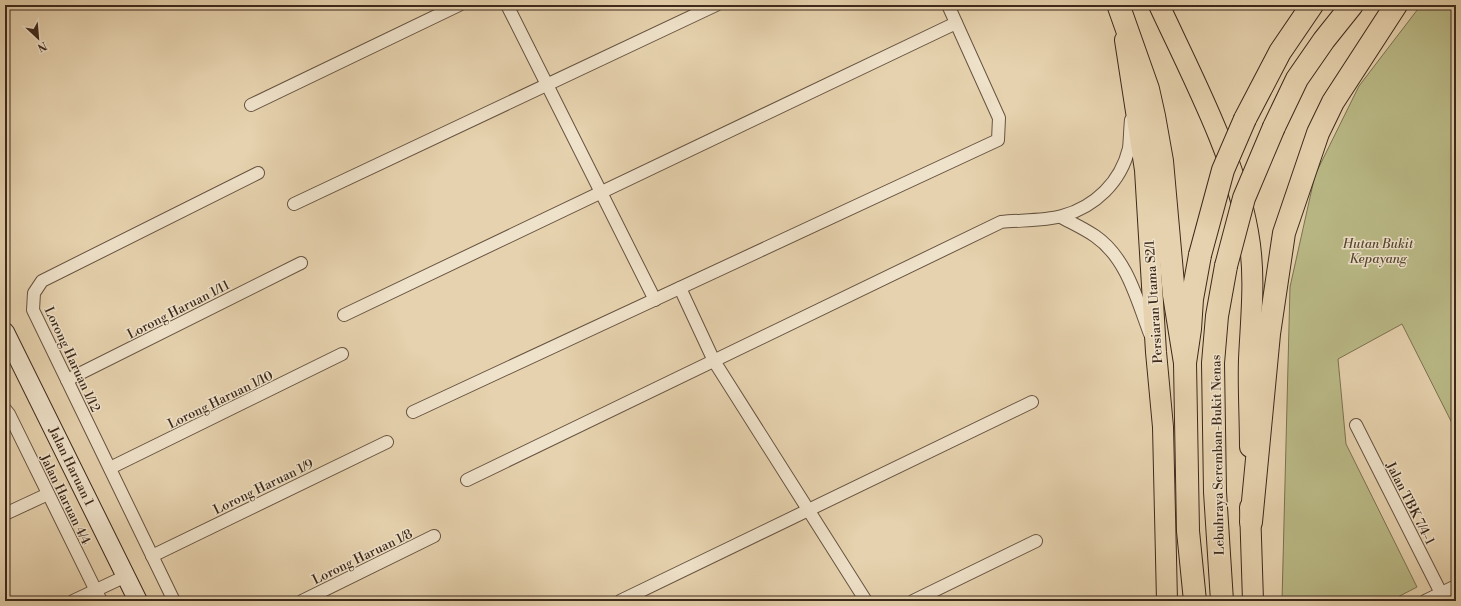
<svg xmlns="http://www.w3.org/2000/svg" width="1461" height="606" font-family="'Libre Bodoni',serif">
	<style>
		.green { fill: #baba87; stroke: #7c7251 }
		.lines { fill: none; stroke-linecap: round; stroke-linejoin: round }
		.street-casing { stroke: #675340; stroke-width: 14 }
		.secondary-casing { stroke: #3d291b; stroke-width: 20 }
		.primary-casing { stroke: #3d291b; stroke-width: 22 }
		.highway-casing { stroke: #3d291b; stroke-width: 24 }
		.street { stroke: #efe2ca; stroke-width: 12 }
		.secondary { stroke: #efe2ca; stroke-width: 18 }
		.primary { stroke: #e6d2ae; stroke-width: 20 }
		.highway { stroke: #e6d2ae; stroke-width: 22 }
		.highway-bridge-casing { stroke: #3d291b; stroke-width: 24; stroke-linecap: butt }
		.highway-bridge { stroke: #e6d2ae; stroke-width: 22 }
		.labels { text-anchor: middle; stroke-width: 3; stroke-linejoin: round; paint-order: stroke }
		.park-label { font-size: 13px; font-style: italic; fill: #564631; stroke: #efe2ca }
		.street-label { font-size: 13px; fill: #3d291b; stroke: #efe2ca }
	</style>
	<rect width="100%" height="100%" fill="#e6d2ae"/>
	<filter id="stains"><feTurbulence type="fractalNoise" baseFrequency=".005" numOctaves="4"/><feColorMatrix values="0 0 0 0 .2 0 0 0 0 .09 0 0 0 0 .02 0 0 0 .5 -.17"/></filter>
	<radialGradient id="worn" r=".72"><stop offset=".6" stop-color="#630" stop-opacity="0"/><stop offset="1" stop-color="#630" stop-opacity=".3"/></radialGradient>
	<polygon class="green" points="1421,5 1456,5 1456,431 1402,324 1338,359 1346,444 1417,587 1390,601 1282,601 1290,287 1315,175 1359,86"/>
	<g class="lines">
		<defs>
			<g id="street">
				<polyline points="507,5 655,300"/>
				<polyline points="251,105 459,5"/>
				<polyline points="294,204 716,5"/>
				<path d="M1061 217C1072 223 1085 229 1095 236 1127 258 1137 300 1150 334"/>
				<polyline points="680,288 714,361 866,601"/>
				<polyline points="344,315 956,23"/>
				<polyline points="67,380 301,263"/>
				<polyline points="5,409 9,414 101,601"/>
				<polyline points="413,412 998,140 999,118 948,5"/>
				<polyline points="1356,425 1445,601"/>
				<polyline points="110,468 342,354"/>
				<path d="M467 480 1001 222C1019 220 1044 221 1062 216 1095 207 1121 182 1129 148 1130 139 1130 129 1131 120"/>
				<polyline points="5,514 48,494"/>
				<polyline points="152,556 387,442"/>
				<polyline points="73,601 126,576"/>
				<polyline points="174,601 33,310 34,293 42,281 258,173"/>
				<polyline points="302,601 434,536"/>
				<polyline points="620,601 1032,402"/>
				<polyline points="913,601 1036,541"/>
				<polyline points="1425,601 1456,586"/>
			</g>
			<polyline id="secondary" points="5,332 138,601"/>
			<g id="primary">
				<path d="M1159 5C1191 74 1235 157 1248 232 1256 275 1251 316 1249 359 1248 388 1250 418 1250 447"/>
				<polyline points="1125,40 1145,170 1156,352 1163,427 1167,601"/>
				<polyline points="1250,507 1253,601"/>
			</g>
			<g id="highway">
				<polyline points="1119,7 1148,89 1154,116 1162,161 1174,295 1185,363"/>
				<polyline points="1245,119 1280,52 1312,5"/>
				<polyline points="1274,127 1297,79 1324,40 1352,5"/>
				<polyline points="1251,522 1269,334 1284,233 1318,133 1333,102 1396,5"/>
				<polyline points="1195,601 1188,531 1185,363 1190,329 1192,299 1200,255"/>
				<polyline points="1222,601 1215,492 1213,363 1217,316 1226,266"/>
			</g>
		</defs>
		<use href="#street" class="street-casing"/>
		<use href="#secondary" class="secondary-casing"/>
		<use href="#primary" class="primary-casing"/>
		<use href="#highway" class="highway-casing"/>
		<use href="#street" class="street"/>
		<use href="#secondary" class="secondary"/>
		<use href="#primary" class="primary"/>
		<use href="#highway" class="highway"/>
		<defs>
			<g id="highway-bridge">
				<polyline points="1200,255 1223,170 1245,119"/>
				<polyline points="1226,266 1244,198 1274,127"/>
			</g>
		</defs>
		<use href="#highway-bridge" class="highway-bridge-casing"/>
		<use href="#highway-bridge" class="highway-bridge"/>
	</g>
	<g class="labels">
		<g class="park-label">
			<text x="1378" y="248">Hutan Bukit<tspan x="1378" dy="15">Kepayang</tspan></text>
		</g>
		<g class="street-label">
			<text transform="translate(1153 302) rotate(-94)" y="5">Persiaran Utama S2/1</text>
			<text transform="translate(178 309) rotate(-27)" y="5">Lorong Haruan 1/11</text>
			<text transform="translate(73 359) rotate(65)" y="5">Lorong Haruan 1/12</text>
			<text transform="translate(220 399) rotate(-26)" y="5">Lorong Haruan 1/10</text>
			<text transform="translate(1217 455) rotate(-91)" y="5">Lebuhraya Seremban-Bukit Nenas</text>
			<text transform="translate(72 466) rotate(64)" y="5">Jalan Haruan 1</text>
			<text transform="translate(263 486) rotate(-26)" y="5">Lorong Haruan 1/9</text>
			<text transform="translate(66 499) rotate(64)" y="5">Jalan Haruan 4/4</text>
			<text transform="translate(1411 503) rotate(63)" y="5">Jalan TBK 7/4-1</text>
			<text transform="translate(362 556) rotate(-26)" y="5">Lorong Haruan 1/8</text>
		</g>
	</g>
	<rect width="1461" height="606" fill="none" stroke="#e6d2ae" stroke-width="20"/>
	<rect x="6" y="6" width="1449" height="594" fill="none" stroke="#3d291b" stroke-width="2"/>
	<rect x="10" y="10" width="1441" height="586" fill="none" stroke="#3d291b"/>
	<g transform="translate(38 38) rotate(154)" stroke="#efe2ca" stroke-width="3" paint-order="stroke">
	<path d="M0-3L7 15L0 10L-7 15Z" fill="#3d291b"/>
	<text y="-6" font-size="11" font-weight="bold" text-anchor="middle" fill="#3d291b">N</text>
	</g>
	<rect width="100%" height="100%" filter="url(#stains)"/>
	<rect width="100%" height="100%" fill="url(#worn)"/>
</svg>
